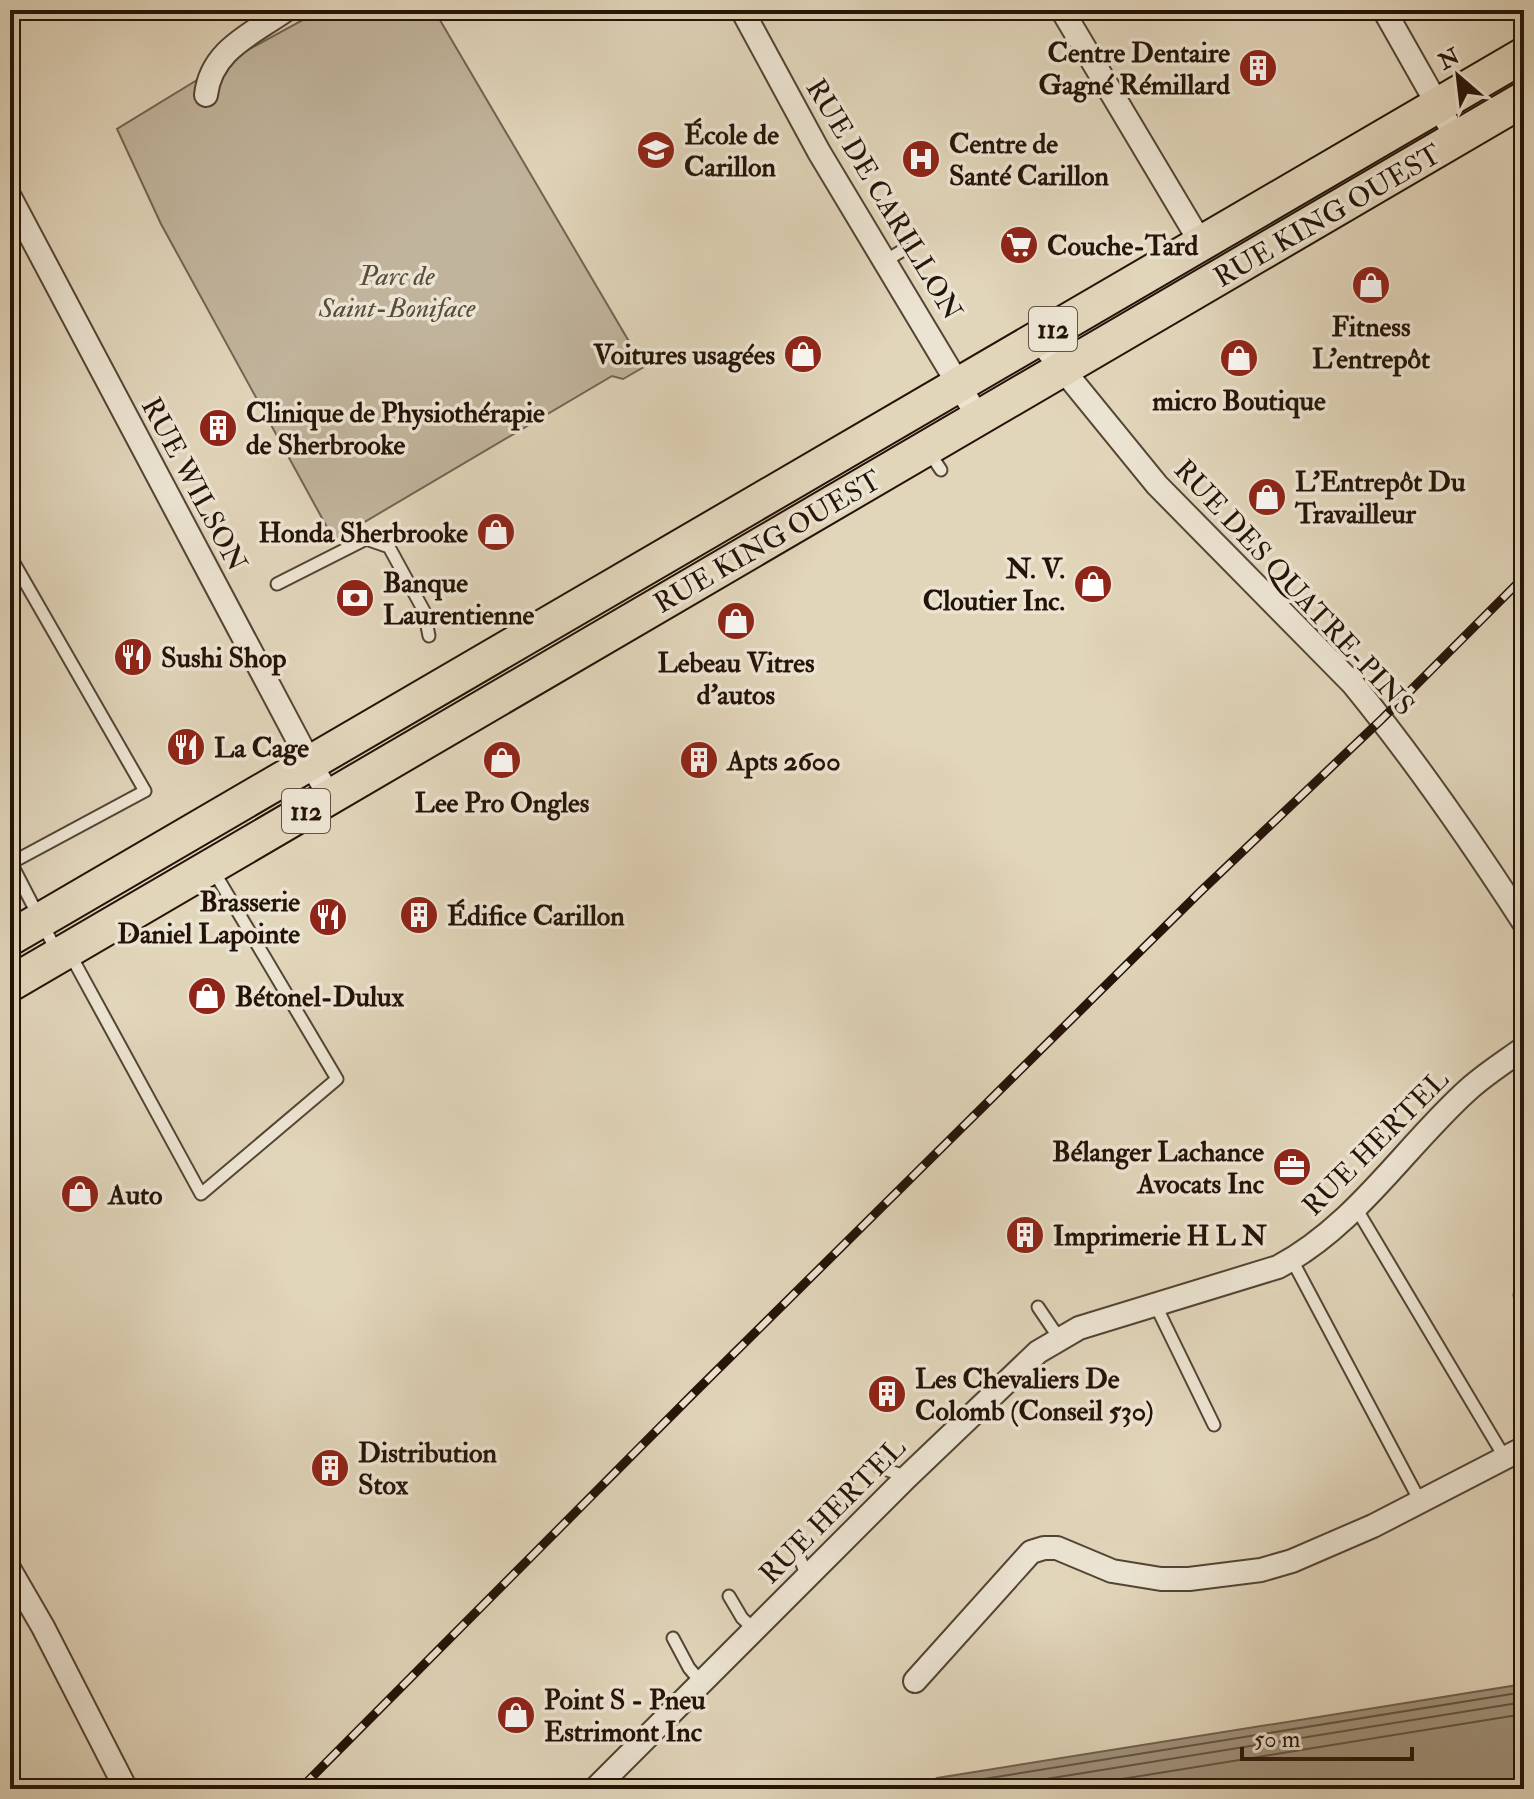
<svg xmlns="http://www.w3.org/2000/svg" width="1534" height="1799" font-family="'IM FELL Double Pica',serif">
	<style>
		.green { fill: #c1b49c; stroke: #726452; stroke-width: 2 }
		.water { fill: #a1937d; stroke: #6f604e; stroke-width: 2 }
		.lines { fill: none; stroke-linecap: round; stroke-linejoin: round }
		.shore { stroke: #625342; stroke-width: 2 }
		.service-casing { stroke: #534434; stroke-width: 15 }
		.minor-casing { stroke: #534434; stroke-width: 26 }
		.primary-casing { stroke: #241308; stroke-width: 38 }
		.service { stroke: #ece4d2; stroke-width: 11 }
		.minor { stroke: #ece4d2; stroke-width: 22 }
		.primary { stroke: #e1d5ba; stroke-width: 34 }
		.rail-casing { stroke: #241308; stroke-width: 9 }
		.rail { stroke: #ece4d2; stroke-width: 6; stroke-dasharray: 18; stroke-linecap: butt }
		.labels { text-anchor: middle; stroke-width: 7; stroke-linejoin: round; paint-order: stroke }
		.shield { fill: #ece4d2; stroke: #605245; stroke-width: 2 }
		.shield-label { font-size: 26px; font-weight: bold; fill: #241308 }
		.poi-label { font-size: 28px; font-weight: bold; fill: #241308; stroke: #ece4d2; text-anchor: start }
		.street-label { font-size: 28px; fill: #241308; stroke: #ece4d2 }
		.park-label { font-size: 28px; font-style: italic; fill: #5b4b3c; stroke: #ece4d2 }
	</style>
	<rect width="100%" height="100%" fill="#e1d5ba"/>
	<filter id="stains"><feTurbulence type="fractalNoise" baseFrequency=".0025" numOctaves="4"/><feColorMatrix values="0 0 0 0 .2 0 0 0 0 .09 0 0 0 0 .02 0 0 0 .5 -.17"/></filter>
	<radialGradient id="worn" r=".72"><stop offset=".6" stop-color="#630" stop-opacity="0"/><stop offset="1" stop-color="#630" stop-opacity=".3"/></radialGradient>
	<polygon class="green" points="321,10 434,10 644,367 623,379 612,376 334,540 161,224 117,129 233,58"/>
	<polygon class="water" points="1524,1684 1524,1789 919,1789 937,1778"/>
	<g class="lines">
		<g class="shore">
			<polyline points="935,1789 940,1786 1524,1692"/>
			<polyline points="984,1789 1524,1702"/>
			<polyline points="1060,1789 1524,1714"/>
		</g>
		<defs>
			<g id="service">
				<polyline points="885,261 905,249"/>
				<polyline points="929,452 941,470"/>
				<polyline points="10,556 145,791 11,863"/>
				<polyline points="277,584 366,539 389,547 424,611 429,636"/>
				<polyline points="10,861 57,952"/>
				<polyline points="70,954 201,1194 337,1079 213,870"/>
				<polyline points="1356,1208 1505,1458"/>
				<polyline points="1292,1260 1421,1503"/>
				<polyline points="1520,1295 1524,1291"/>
				<polyline points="1155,1304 1214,1425"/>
				<polyline points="1038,1307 1059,1338"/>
				<polyline points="879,1467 907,1477"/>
				<polyline points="796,1548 807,1577"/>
				<polyline points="729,1596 742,1618 754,1629"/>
				<polyline points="673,1638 689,1668 701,1682"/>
			</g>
			<g id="minor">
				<polyline points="742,10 819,152 978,417"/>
				<polyline points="1062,10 1201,243"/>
				<polyline points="1384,10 1457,139"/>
				<path d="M206 95C211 50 252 34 286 10"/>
				<polyline points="10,197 310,763 330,797"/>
				<path d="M1038 339 1157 485 1353 684C1415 760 1471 841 1524 923"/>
				<polyline points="10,1570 43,1627 126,1789"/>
				<polyline points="915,1681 1031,1552 1044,1548 1057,1548 1112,1571 1161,1579 1189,1579 1261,1570 1292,1561 1373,1526 1524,1448"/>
				<path d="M595 1789 907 1477 1038 1352 1079 1328 1278 1267C1357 1225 1405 1146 1470 1088 1487 1073 1506 1061 1524 1048"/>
			</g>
			<g id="primary">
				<polyline points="10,938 1524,55"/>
				<polyline points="10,984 1524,99"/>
			</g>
		</defs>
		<use href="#service" class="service-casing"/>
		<use href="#minor" class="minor-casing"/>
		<use href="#primary" class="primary-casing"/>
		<use href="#service" class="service"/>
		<use href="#minor" class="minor"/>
		<use href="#primary" class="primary"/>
		<defs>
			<polyline id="rail" points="300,1789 693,1394 1200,892 1382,719 1524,577"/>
		</defs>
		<use href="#rail" class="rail-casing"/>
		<use href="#rail" class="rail"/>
	</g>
	<defs>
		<symbol id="building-disc" viewBox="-11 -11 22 22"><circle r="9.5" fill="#8f2418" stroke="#ece4d2"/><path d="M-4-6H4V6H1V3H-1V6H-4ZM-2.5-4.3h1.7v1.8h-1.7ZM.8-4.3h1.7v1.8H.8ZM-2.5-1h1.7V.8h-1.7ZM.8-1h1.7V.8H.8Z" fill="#fff"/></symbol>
		<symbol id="school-disc" viewBox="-11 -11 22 22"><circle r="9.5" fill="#8f2418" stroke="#ece4d2"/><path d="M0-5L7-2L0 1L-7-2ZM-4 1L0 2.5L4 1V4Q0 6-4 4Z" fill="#fff"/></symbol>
		<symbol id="hospital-disc" viewBox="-11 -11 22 22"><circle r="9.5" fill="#8f2418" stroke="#ece4d2"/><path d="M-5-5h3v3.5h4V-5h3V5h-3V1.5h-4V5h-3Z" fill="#fff"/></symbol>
		<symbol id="supermarket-disc" viewBox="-11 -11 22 22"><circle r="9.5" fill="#8f2418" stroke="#ece4d2"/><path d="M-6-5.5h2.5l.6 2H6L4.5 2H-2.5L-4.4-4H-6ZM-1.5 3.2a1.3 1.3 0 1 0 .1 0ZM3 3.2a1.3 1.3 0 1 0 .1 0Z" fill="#fff"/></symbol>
		<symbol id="shop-disc" viewBox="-11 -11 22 22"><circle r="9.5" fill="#8f2418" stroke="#ece4d2"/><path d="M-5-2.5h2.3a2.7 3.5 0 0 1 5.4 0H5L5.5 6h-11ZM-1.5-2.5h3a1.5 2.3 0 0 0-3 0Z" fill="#fff"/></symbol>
		<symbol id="bank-disc" viewBox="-11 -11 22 22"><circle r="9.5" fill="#8f2418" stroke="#ece4d2"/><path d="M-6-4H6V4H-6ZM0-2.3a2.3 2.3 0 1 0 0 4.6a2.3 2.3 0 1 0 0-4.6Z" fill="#fff"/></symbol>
		<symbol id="restaurant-disc" viewBox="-11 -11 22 22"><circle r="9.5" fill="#8f2418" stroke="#ece4d2"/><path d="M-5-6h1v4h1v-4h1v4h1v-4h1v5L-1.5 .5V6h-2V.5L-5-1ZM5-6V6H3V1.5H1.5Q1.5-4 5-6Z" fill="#fff"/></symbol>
		<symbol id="office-disc" viewBox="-11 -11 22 22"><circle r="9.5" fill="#8f2418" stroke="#ece4d2"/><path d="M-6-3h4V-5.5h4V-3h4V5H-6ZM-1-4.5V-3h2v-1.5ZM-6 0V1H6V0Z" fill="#fff"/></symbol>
	</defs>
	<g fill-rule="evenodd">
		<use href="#building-disc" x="1236" y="46" width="44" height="44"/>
		<use href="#school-disc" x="634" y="128" width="44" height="44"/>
		<use href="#hospital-disc" x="899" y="137" width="44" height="44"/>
		<use href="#supermarket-disc" x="997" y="223" width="44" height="44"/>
		<use href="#shop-disc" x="1349" y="263" width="44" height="44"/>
		<use href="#shop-disc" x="781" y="332" width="44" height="44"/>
		<use href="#shop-disc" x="1217" y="336" width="44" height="44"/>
		<use href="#building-disc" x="196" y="406" width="44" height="44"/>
		<use href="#shop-disc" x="1245" y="475" width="44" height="44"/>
		<use href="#shop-disc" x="474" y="510" width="44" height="44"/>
		<use href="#shop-disc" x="1071" y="562" width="44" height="44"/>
		<use href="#bank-disc" x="333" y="576" width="44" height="44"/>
		<use href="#shop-disc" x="714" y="599" width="44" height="44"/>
		<use href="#restaurant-disc" x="111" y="635" width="44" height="44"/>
		<use href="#restaurant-disc" x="164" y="725" width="44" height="44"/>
		<use href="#shop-disc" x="480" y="738" width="44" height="44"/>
		<use href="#building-disc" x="677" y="738" width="44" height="44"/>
		<use href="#building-disc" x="397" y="893" width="44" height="44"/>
		<use href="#restaurant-disc" x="306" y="895" width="44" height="44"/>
		<use href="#shop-disc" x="185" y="974" width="44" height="44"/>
		<use href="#office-disc" x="1270" y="1145" width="44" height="44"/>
		<use href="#shop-disc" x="58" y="1172" width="44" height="44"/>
		<use href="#building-disc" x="1003" y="1213" width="44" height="44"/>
		<use href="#building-disc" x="865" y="1372" width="44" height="44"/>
		<use href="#building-disc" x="308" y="1446" width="44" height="44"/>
		<use href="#shop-disc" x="494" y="1693" width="44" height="44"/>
	</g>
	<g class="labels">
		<g class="shield">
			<rect x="1029" y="307" width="48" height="44" rx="6"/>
			<rect x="282" y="789" width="48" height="44" rx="6"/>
		</g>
		<g class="shield-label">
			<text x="1053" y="338">112</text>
			<text x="306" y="820">112</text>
		</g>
		<g class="poi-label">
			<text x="1230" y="62" text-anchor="end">Centre Dentaire<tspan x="1230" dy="32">Gagné Rémillard</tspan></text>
			<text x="684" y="144">École de<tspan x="684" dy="32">Carillon</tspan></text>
			<text x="949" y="153">Centre de<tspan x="949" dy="32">Santé Carillon</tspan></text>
			<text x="1047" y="255">Couche-Tard</text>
			<text x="1371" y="336" text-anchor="middle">Fitness<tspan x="1371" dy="32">L'entrepôt</tspan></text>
			<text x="775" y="364" text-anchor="end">Voitures usagées</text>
			<text x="1239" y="410" text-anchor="middle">micro Boutique</text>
			<text x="246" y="422">Clinique de Physiothérapie<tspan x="246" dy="32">de Sherbrooke</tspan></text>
			<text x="1295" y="491">L'Entrepôt Du<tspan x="1295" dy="32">Travailleur</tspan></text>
			<text x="468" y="542" text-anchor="end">Honda Sherbrooke</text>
			<text x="1065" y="578" text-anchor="end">N. V.<tspan x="1065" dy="32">Cloutier Inc.</tspan></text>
			<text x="383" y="592">Banque<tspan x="383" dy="32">Laurentienne</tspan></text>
			<text x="161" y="667">Sushi Shop</text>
			<text x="736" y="672" text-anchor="middle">Lebeau Vitres<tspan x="736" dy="32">d'autos</tspan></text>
			<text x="214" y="757">La Cage</text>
			<text x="727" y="770">Apts 2600</text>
			<text x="502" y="812" text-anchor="middle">Lee Pro Ongles</text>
			<text x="300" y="911" text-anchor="end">Brasserie<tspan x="300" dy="32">Daniel Lapointe</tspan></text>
			<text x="447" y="925">Édifice Carillon</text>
			<text x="235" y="1006">Bétonel-Dulux</text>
			<text x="1264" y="1161" text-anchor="end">Bélanger Lachance<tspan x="1264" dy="32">Avocats Inc</tspan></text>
			<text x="108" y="1204">Auto</text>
			<text x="1053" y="1245">Imprimerie H L N</text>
			<text x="915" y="1388">Les Chevaliers De<tspan x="915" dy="32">Colomb (Conseil 530)</tspan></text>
			<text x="358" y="1462">Distribution<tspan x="358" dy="32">Stox</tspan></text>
			<text x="544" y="1709">Point S - Pneu<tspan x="544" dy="32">Estrimont Inc</tspan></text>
		</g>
		<g class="street-label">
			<text transform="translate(885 199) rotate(59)" y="10">RUE DE CARILLON</text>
			<text transform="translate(1327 215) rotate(-30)" y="10">RUE KING OUEST</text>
			<text transform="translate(195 484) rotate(62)" y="10">RUE WILSON</text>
			<text transform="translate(767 541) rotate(-30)" y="10">RUE KING OUEST</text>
			<text transform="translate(1295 587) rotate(47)" y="10">RUE DES QUATRE-PINS</text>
			<text transform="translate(1375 1142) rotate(-45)" y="10">RUE HERTEL</text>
			<text transform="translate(832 1510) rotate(-45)" y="10">RUE HERTEL</text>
		</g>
		<g class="park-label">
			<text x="397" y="285">Parc de<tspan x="397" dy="32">Saint-Boniface</tspan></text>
		</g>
	</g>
	<rect width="1534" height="1799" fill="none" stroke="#e1d5ba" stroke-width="40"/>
	<rect x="12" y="12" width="1510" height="1775" fill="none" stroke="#241308" stroke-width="4"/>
	<rect x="20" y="20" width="1494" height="1759" fill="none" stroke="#241308" stroke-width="2"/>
	<g transform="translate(1458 76) rotate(332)" stroke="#ece4d2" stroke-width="6" paint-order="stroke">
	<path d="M0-6L14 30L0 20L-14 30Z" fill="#241308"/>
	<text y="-12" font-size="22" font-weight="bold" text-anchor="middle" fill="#241308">N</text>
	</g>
	<path d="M1242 1747v12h170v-12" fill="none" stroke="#241308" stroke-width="4"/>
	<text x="1254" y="1747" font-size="24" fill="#241308" stroke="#ece4d2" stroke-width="6" paint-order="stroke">50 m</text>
	<rect width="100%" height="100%" filter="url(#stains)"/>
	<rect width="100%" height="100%" fill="url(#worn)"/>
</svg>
